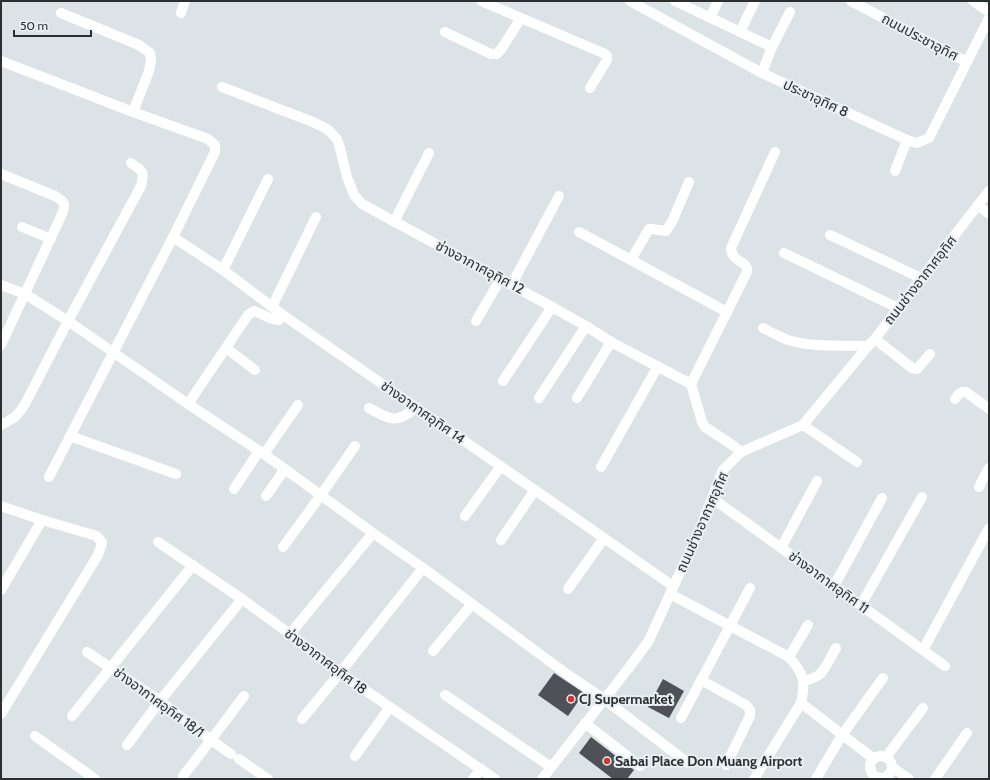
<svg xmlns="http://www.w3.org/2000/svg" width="990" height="780" font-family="Cabin,'Noto Sans Thai',sans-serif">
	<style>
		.building { fill: #4e5157 }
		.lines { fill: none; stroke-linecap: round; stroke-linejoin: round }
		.minor { stroke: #fff; stroke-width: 10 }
		.poi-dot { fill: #c73a31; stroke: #e8f0f4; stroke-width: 1.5 }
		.labels { text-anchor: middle; stroke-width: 4; stroke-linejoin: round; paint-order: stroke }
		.street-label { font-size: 14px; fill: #2c2f30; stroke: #e8f0f4 }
		.poi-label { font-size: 14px; font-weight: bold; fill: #2c2f30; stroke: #e8f0f4; text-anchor: start }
	</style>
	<rect width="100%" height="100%" fill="#dbe3e7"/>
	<g class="building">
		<polygon points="554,673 584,693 568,716 538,695"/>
		<polygon points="663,679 684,691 669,718 648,707"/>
		<polygon points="591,737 634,770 627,779 613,779 579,753"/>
	</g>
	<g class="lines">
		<g class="minor">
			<polyline points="481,1 603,53 607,56 607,60 590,88"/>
			<polyline points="630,1 762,73 907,140 917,143 929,138 989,18"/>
			<polyline points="675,1 772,47 790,12"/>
			<polyline points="851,1 967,62"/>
			<polyline points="973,1 989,12"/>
			<polyline points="61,13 139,45 150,53 151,60 149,71 133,112"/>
			<polyline points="181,13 185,1"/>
			<polyline points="710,18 718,1"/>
			<polyline points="445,32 491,54 497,54 502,48 521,18"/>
			<polyline points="740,32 755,1"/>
			<polyline points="1,61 133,112 208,139 215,145 215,152 173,237 49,477"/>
			<polyline points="762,73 772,47"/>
			<polyline points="222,87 313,122 327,129 337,139 340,148 347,177 354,195 362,204 552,307 586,326 611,342 691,384 702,422 705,427 734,446 741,452"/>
			<polyline points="895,171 907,140"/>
			<path d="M1 174 55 196C65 202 66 204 62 214L1 345"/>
			<polyline points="689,182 672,222 666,231 652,229 649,229 631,260 727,312"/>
			<polyline points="978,205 989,214"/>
			<polyline points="394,222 429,153"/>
			<polyline points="22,227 51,239"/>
			<polyline points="579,232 631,260"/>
			<polyline points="830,235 921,278"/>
			<polyline points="173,237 223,270 283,315 673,586"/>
			<polyline points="784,253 898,308"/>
			<polyline points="223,270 268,179"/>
			<polyline points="512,284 559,196"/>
			<polyline points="1,285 25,294 68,321 188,404 264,454 373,533 423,568 571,677 604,699 688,763"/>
			<polyline points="272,307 316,217"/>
			<polyline points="476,321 501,278"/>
			<path d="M763 328C771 332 780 337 788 340 814 348 842 345 868 346"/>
			<polyline points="875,339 912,368 917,369 930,354"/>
			<polyline points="226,348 255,370"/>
			<polyline points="503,381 552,307"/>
			<path d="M691 384 747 272C749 260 732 264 731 248L775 152"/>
			<polyline points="539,398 586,326"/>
			<polyline points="577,398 611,342"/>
			<path d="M955 399C958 395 960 391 966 392L989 409"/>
			<path d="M188 404 248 315 254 311C263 314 270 320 279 320L283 315"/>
			<path d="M369 408C389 419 397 425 416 407"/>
			<path d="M1 425C14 418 17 417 25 404L68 321 141 186C144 172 144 172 131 163"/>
			<polyline points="803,425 857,462"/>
			<polyline points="70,436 176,474"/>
			<polyline points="264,454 298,405"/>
			<polyline points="601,467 658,366"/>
			<polyline points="979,487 985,475 989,468"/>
			<polyline points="234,489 259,451"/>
			<polyline points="266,496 285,469"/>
			<polyline points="712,498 945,666"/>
			<polyline points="1,506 42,520 97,536 102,543 98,555 1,714"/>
			<polyline points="465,516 501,466"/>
			<polyline points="501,540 535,490"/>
			<polyline points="158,542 242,599 290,634 340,673 495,779"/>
			<polyline points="283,547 321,495 355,446"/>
			<polyline points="781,548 817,481"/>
			<polyline points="834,586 882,498"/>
			<polyline points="568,589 604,538"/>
			<polyline points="1,590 42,520"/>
			<polyline points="670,594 789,657 808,625"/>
			<polyline points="861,605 922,497"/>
			<polyline points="290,634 373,533"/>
			<polyline points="923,650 989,528"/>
			<polyline points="433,651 472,604"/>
			<polyline points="87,652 160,701 211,740 231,754"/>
			<polyline points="701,680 746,705 750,710 750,716 726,765"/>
			<path d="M804 681C809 680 814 678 819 675 826 669 831 656 836 648"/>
			<polyline points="445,695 551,767"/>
			<polyline points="801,703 874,759"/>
			<polyline points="72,716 193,565"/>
			<polyline points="681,718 750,588"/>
			<polyline points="302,719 340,673 423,568"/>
			<polyline points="585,723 640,766"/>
			<polyline points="35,736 95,779"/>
			<polyline points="127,745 160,701 242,599"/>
			<polyline points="355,756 390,707"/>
			<circle cx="881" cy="767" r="11"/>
			<polyline points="886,757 923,708"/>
			<polyline points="239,759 268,779"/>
			<polyline points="892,767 909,779"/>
			<polyline points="183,776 211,740 244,696"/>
			<polyline points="473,779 481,769"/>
			<polyline points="542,779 628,669 648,642 656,625 701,526 723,470 741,452 803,425 868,346 875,339 898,308 989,191"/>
			<path d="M754 779 801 703C806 681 804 674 789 657"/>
			<polyline points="816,779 842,735 883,678"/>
			<polyline points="935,779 967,733"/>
		</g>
	</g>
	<g class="poi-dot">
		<circle cx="571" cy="699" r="4"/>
		<circle cx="607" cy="761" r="4"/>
	</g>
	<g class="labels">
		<g class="street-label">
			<text transform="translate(920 37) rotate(28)" y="5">ถนนประชาอุทิศ</text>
			<text transform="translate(816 98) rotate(25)" y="5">ประชาอุทิศ 8</text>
			<text transform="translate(480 267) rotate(28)" y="5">ช่างอากาศอุทิศ 12</text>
			<text transform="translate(920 280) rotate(-52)" y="5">ถนนช่างอากาศอุทิศ</text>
			<text transform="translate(423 412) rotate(35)" y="5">ช่างอากาศอุทิศ 14</text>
			<text transform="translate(702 522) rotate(-66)" y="5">ถนนช่างอากาศอุทิศ</text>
			<text transform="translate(829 582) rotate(36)" y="5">ช่างอากาศอุทิศ 11</text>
			<text transform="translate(326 661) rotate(37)" y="5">ช่างอากาศอุทิศ 18</text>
			<text transform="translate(159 702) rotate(36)" y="5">ช่างอากาศอุทิศ 18/1</text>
		</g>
		<g class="poi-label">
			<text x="579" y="704">CJ Supermarket</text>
			<text x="615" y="766">Sabai Place Don Muang Airport</text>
		</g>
	</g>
	<rect width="990" height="780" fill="none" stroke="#2c2f30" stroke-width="4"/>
	<path d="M14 30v6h77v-6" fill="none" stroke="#2c2f30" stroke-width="2"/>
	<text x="20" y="30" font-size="12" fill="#2c2f30" stroke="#e8f0f4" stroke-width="3" paint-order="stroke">50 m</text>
</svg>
